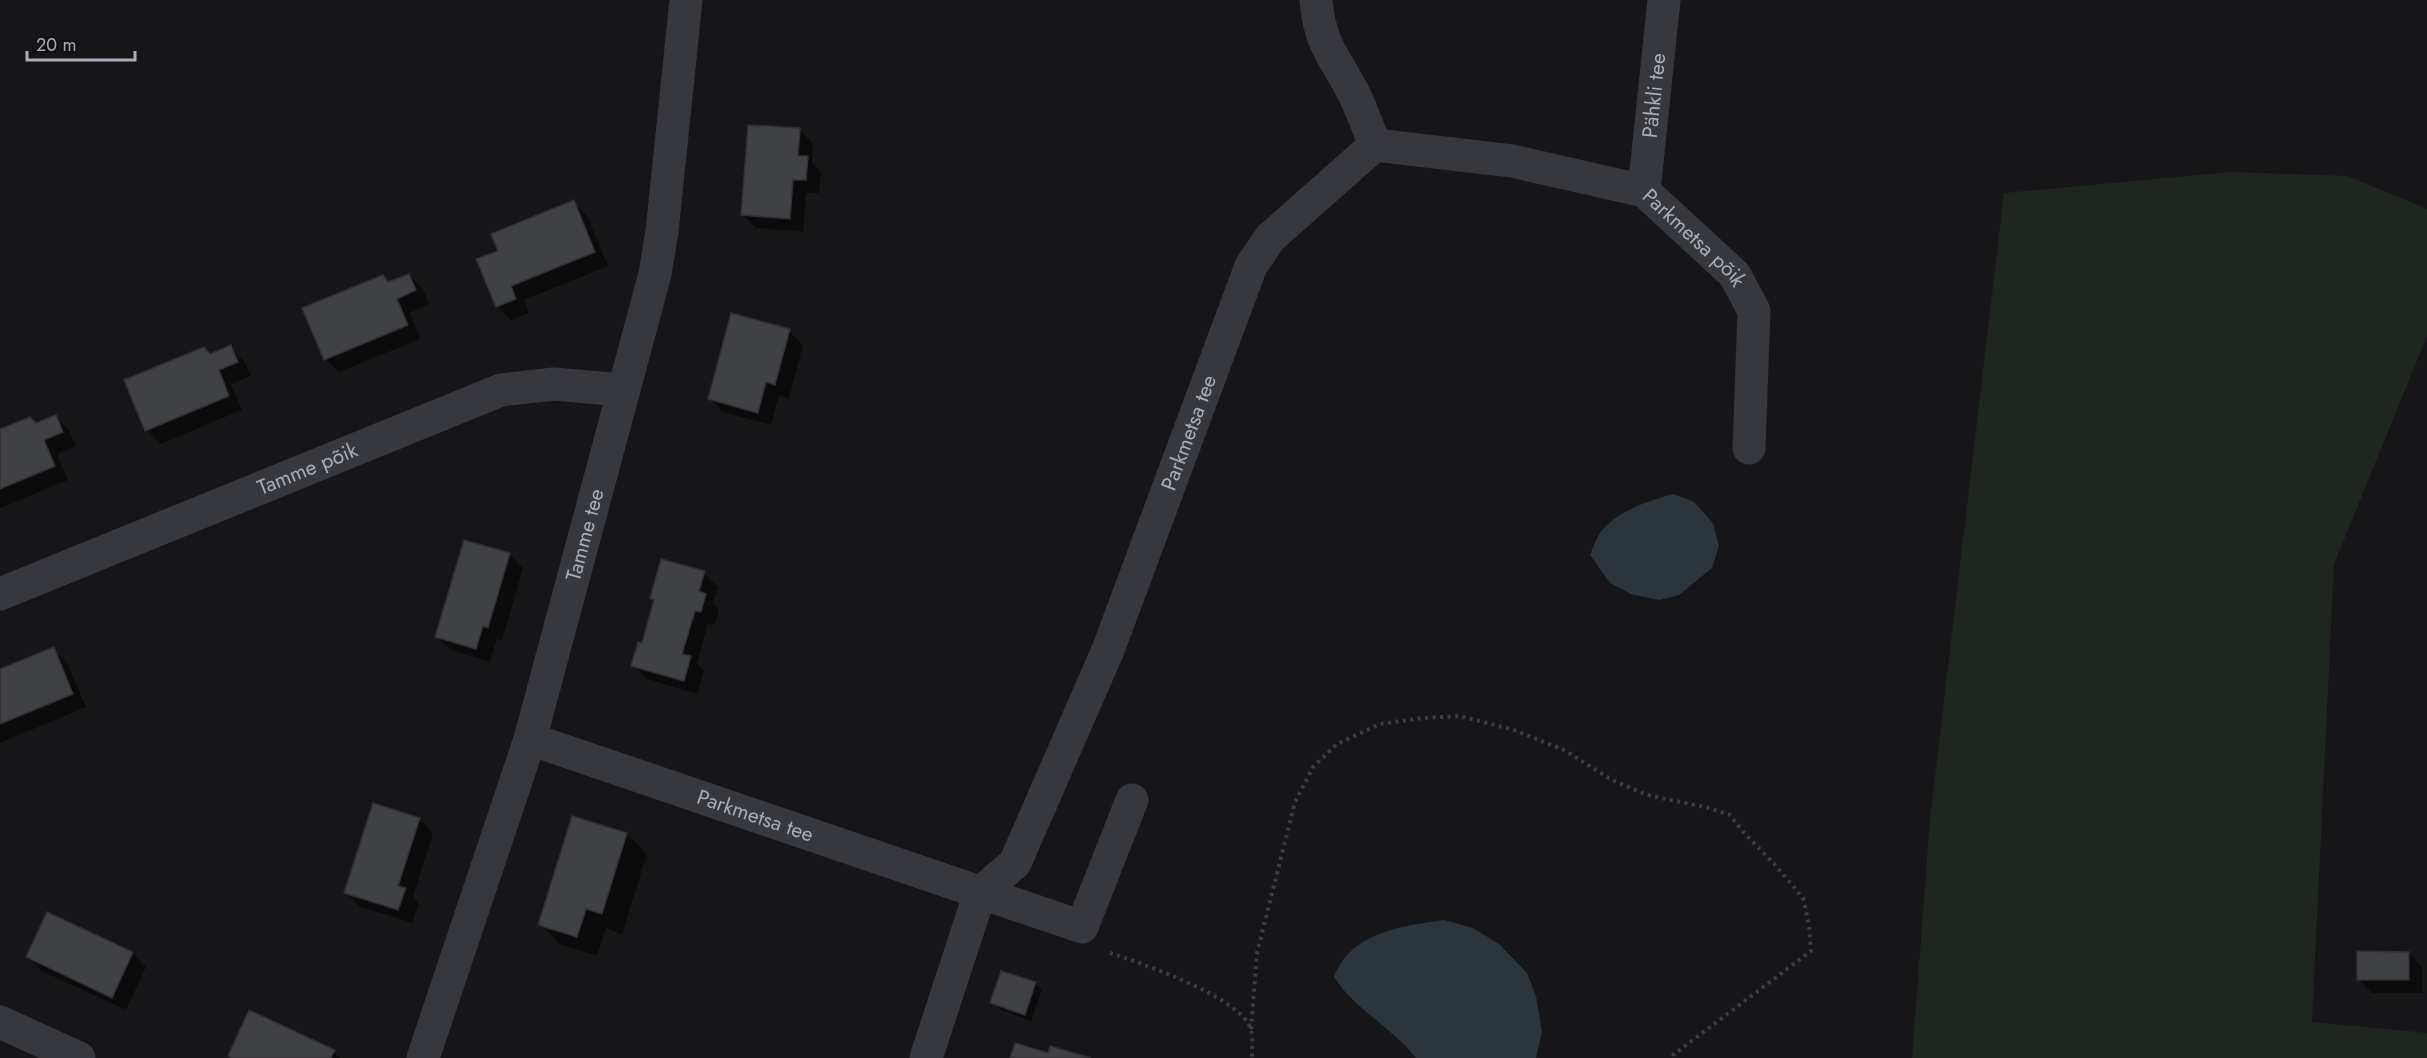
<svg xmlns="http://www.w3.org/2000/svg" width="2427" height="1058" font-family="Jost,sans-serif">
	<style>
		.green { fill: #1e261f }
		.water { fill: #2c353c }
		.shadow { fill: #0007 }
		.building { fill: #404145; stroke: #303034; stroke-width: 1.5 }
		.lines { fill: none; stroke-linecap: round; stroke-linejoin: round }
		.path { stroke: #3d3f44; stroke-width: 4; stroke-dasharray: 3 4.5; stroke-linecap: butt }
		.minor { stroke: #37383d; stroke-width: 33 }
		.labels { text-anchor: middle; stroke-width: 4.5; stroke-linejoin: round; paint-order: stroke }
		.street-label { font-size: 21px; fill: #a8adb8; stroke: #111113 }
	</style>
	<rect width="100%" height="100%" fill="#161618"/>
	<polygon class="green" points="2230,172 2348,176 2427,209 2427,336 2334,564 2312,1022 2427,1033 2427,1058 1912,1058 1930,819 2004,193"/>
	<g class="water">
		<path d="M1674 494 1694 502 1713 523 1719 546 1712 568 1679 595 1659 600 1631 594 1610 583 1590 555C1593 548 1596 539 1600 533 1616 511 1650 500 1674 494Z"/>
		<path d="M1444 920 1473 928 1499 944 1527 973 1536 996 1542 1032 1536 1058H1416C1392 1027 1355 1010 1334 977 1351 932 1402 926 1444 920Z"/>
	</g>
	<g class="shadow">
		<polygon points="800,130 813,144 812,162 821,171 819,193 806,193 803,232 756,228 742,214"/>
		<polygon points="574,202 587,216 608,266 524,300 529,313 511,320 497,306 500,251"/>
		<polygon points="409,275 423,289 429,304 410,313 420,339 339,372 325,359 389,283"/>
		<polygon points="789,331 803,345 789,398 779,395 771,425 723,412 710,398"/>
		<polygon points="230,347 244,361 251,376 231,384 242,410 160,444 146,430 210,355"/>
		<polygon points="56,417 69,430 76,446 57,454 68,480 0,508 0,431 36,425"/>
		<polygon points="465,541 510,555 523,568 502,641 497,639 490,662 451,650 437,637"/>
		<polygon points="704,573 718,587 713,603 719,609 715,625 708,623 697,664 704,671 697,694 647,679 633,665 643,645 655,601 651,597"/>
		<polygon points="53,649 67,663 86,707 0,743 0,671"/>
		<polygon points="419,819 433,833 413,897 419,903 412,923 359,906 345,892"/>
		<polygon points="627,834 647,854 622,934 606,928 597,956 560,944 540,924"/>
		<polygon points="132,953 146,967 126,1010 42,971 28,957"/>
		<polygon points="2409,953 2422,967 2422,993 2372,993 2358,979"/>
		<polygon points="1035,984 1042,990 1031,1021 999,1009 992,1003"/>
		<polygon points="334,1052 340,1058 232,1058 230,1056"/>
	</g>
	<g class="building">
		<polygon points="748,125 800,128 798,156 808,156 806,180 793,180 790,219 741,215"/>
		<polygon points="574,200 595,252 511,286 516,299 496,307 476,259 498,251 491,234"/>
		<polygon points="409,274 416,290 397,299 408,325 324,360 302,308 383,275 388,282"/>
		<polygon points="731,313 790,329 775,385 766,382 758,413 708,399"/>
		<polygon points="231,345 238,362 219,370 229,396 145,431 124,380 204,347 210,354"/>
		<polygon points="56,415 63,432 44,440 55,466 0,489 0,429 30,417 36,423"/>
		<polygon points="464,540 510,553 488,628 483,626 476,649 435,637"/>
		<polygon points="661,559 705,571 699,591 706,594 701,612 695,611 682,654 691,656 684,681 631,666 638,642 642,643 654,600 650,598"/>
		<polygon points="54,647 73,694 0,724 0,669"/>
		<polygon points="373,803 420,818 398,886 406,888 398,910 344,893"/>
		<polygon points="572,816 627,833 602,914 586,909 577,937 538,925"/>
		<polygon points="47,912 133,952 112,998 26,957"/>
		<polygon points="2357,951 2409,952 2409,980 2357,980"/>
		<polygon points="1001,971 1036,982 1025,1015 990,1003"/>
		<polygon points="249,1010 335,1050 331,1058 232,1058 228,1056"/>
		<polygon points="1015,1043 1048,1053 1050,1046 1091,1058 1010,1058"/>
	</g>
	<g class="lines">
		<g class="path">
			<path d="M1110 953C1140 963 1242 997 1251 1030 1253 1038 1252 1049 1252 1058"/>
			<polyline points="1251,1029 1257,953 1295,802 1313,767 1337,744 1380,724 1423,718 1460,716 1514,730 1564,750 1612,780 1647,795 1709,808 1730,815 1745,834 1777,867 1803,898 1809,925 1811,951 1669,1058"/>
		</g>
		<g class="minor">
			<path d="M1316 0C1320 46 1334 55 1354 94 1362 110 1368 128 1375 145"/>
			<path id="s1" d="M1375 145 1512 161 1644 191 1735 275 1754 311 1749 448"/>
			<path id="s2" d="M1644 191 1664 0"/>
			<path id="s3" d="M0 594 501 390 554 384 622 390"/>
			<path id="s4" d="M530 739 1082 927 1132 800"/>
			<polyline points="0,1022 79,1058"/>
			<path id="s5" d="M423 1058 530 739 655 274 662 231 686 0"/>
			<path id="s6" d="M926 1058 980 893 1015 863 1108 650 1251 266 1270 238 1375 145"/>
		</g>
	</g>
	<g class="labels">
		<g class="street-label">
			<text dy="7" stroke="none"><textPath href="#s2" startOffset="96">Pähkli tee</textPath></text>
			<text dy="7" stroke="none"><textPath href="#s1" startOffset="342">Parkmetsa põik</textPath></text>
			<text dy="7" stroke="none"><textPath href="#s6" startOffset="684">Parkmetsa tee</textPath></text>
			<text dy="7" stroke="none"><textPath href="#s3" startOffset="332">Tamme põik</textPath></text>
			<text dy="7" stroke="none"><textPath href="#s5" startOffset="548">Tamme tee</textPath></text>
			<text dy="7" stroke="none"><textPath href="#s4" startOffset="238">Parkmetsa tee</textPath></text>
		</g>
	</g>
	<path d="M27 51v9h108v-9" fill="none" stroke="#a8adb8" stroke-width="3"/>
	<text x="36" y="51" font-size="18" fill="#a8adb8" stroke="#111113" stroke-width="4.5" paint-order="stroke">20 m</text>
</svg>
